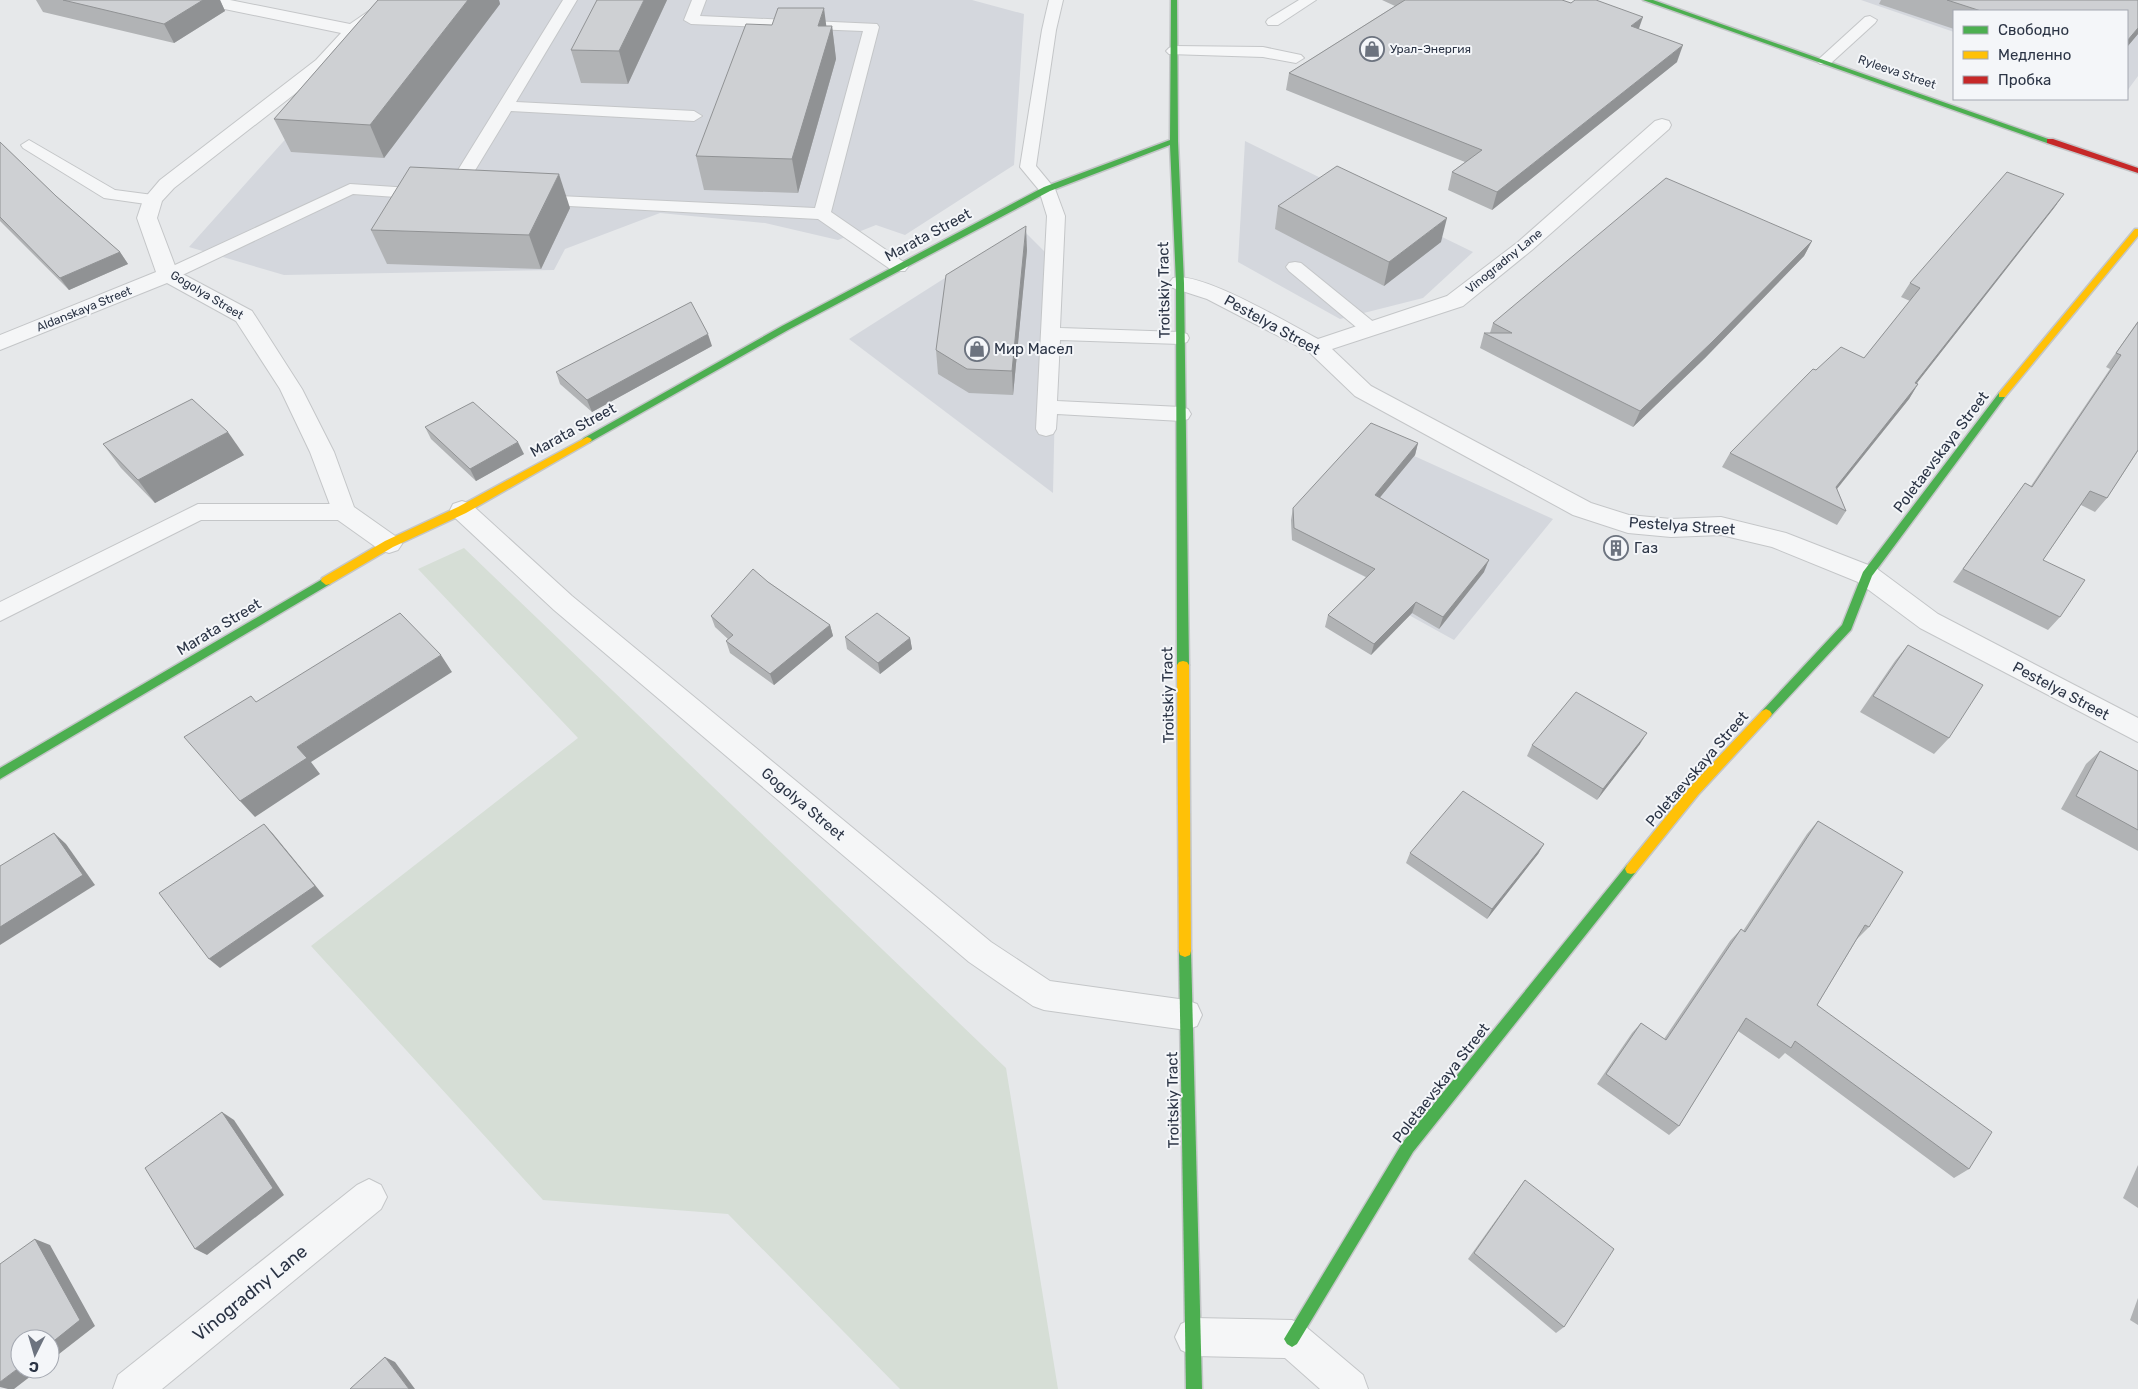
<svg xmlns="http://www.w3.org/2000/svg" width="2138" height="1389" font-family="Rubik,sans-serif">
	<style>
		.built { fill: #d4d7dd }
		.green { fill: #d6ded6 }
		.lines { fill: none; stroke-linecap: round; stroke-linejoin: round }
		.lane-casing { stroke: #c4c6c8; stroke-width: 2 }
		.street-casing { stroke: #c4c6c8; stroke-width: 2 }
		.fast-casing { stroke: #c4c6c8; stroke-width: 3 }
		.slow-casing { stroke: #c4c6c8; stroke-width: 3 }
		.jam-casing { stroke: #c4c6c8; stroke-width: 3 }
		.lane { fill: #f5f6f7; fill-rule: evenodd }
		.street { fill: #f5f6f7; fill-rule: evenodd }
		.fast { fill: #4caf50; fill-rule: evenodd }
		.slow { fill: #ffc107; fill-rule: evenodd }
		.jam { fill: #c62828; fill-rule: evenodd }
		.wall { fill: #b1b3b5 }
		.shaded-wall { fill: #909294 }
		.building { fill: #ced0d3; stroke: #909294 }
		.labels { text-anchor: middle; stroke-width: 4; stroke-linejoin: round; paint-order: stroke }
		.far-poi-label { font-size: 12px; fill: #2b3445; stroke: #f4f6f9; text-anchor: start }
		.far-street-label { font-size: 12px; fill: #2b3445; stroke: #f4f6f9 }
		.street-label { font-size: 15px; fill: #2b3445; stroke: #f4f6f9 }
		.poi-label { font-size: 15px; fill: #2b3445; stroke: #f4f6f9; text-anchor: start }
		.near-street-label { font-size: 18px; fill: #2b3445; stroke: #f4f6f9 }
	</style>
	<rect width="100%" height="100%" fill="#e6e8ea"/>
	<g class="built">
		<polygon points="418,0 972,0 1024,14 1014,165 905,235 876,225 838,240 765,223 660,213 565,249 554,270 284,275 189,247 393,19"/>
		<polygon points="1861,0 2138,0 2138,76 2127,91 2127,11 1954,11 1954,32"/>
		<polygon points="1245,141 1473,252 1423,298 1340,319 1238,262"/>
		<polygon points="1022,229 1058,265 1053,493 849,339"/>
		<polygon points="1368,435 1553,519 1454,640 1369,593 1377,583 1292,540 1291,520"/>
	</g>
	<polygon class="green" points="464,548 1006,1068 1058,1389 900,1389 728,1214 543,1200 311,946 578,738 418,569"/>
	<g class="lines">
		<defs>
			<g id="lane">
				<polygon points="563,0 577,0 516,102 694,111 702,116 694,121 511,111 457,200 445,200 442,196"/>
				<polygon points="692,0 706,0 700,16 877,24 879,27 831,212 905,263 908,267 905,271 893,271 818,219 531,204 528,200 531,196 537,195 815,208 863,31 691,24 684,20"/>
				<polygon points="1049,0 1063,0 1056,30 1036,166 1055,189 1065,216 1060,328 1180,332 1187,334 1189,338 1187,342 1180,344 1060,340 1057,401 1181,407 1188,409 1191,414 1188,419 1181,421 1057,414 1056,429 1053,434 1046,436 1039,434 1036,429 1047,216 1039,190 1020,167 1042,30"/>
				<polygon points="1299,0 1316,0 1278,25 1268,25 1266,22 1268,19"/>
				<polygon points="1870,16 1877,20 1875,23 1830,64 1820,64 1817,61 1820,58 1865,17"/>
				<polygon points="1174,46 1263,47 1301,55 1304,58 1296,63 1263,57 1169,54 1166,51 1169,48"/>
				<polygon points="29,140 115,190 153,195 159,196 162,200 159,204 153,205 104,198 23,148 21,145"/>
				<polygon points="350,184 425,189 431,190 434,194 431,198 425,199 353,194 174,279 162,279 159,275 162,271"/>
				<polygon points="1295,262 1301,263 1376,324 1378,328 1376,332 1362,332 1289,271 1286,267 1289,263"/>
				<polygon points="198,504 344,504 352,507 355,512 352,517 344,520 201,520 0,621 0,602"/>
			</g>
			<g id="street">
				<polygon points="197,0 230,0 350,24 385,0 404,0 359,34 328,68 174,188 162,201 157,218 177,271 252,311 302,389 334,452 354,507 398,538 402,544 398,550 389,553 380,550 335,518 310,452 280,389 236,321 167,283 0,350 0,335 156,272 137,218 143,200 160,180 316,60 341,33 205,5 199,4"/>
				<path d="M1662 119 1669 121 1671 125 1669 129 1532 250 1463 306 1332 349 1371 386 1591 503 1629 515 1671 519 1721 517 1786 533 1876 568 1938 614 2138 718V742L1920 628 1858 582 1772 547 1721 535 1671 537 1628 533 1573 515 1355 396 1309 352 1207 299 1173 288 1169 283 1173 278C1202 271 1289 324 1318 339L1447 296 1518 242 1655 121Z"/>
				<polygon points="462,501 471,504 572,596 991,942 1050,981 1186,1000 1197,1004 1202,1015 1197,1026 1186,1030 1044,1010 1033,1006 969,962 554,610 453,516 450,510 453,504"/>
				<polygon points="369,1179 381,1185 387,1197 381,1209 162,1389 113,1389 118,1375 357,1185"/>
				<polygon points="1194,1318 1292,1320 1305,1326 1363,1375 1368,1389 1320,1389 1285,1358 1194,1356 1181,1350 1175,1337 1181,1324"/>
			</g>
			<g id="fast">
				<polygon points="1171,0 1177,0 1178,141 1184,283 1189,665 1187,668 1179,668 1177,665 1176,283 1170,145 1050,191 788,330 590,442 584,442 582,440 584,438 782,326 1044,187 1170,140"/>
				<polygon points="1643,0 1653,0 2054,141 2047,143"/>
				<polygon points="2002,392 2005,393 2005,397 1872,576 1851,630 1770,717 1762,717 1760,714 1762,711 1842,625 1863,572 1999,393"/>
				<polygon points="326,577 330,578 331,581 330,584 0,779 0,768"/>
				<polygon points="1631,864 1635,865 1637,869 1635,873 1413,1152 1297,1344 1292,1347 1287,1344 1284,1339 1287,1334 1403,1142 1627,865"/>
				<polygon points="1185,945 1190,947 1191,951 1202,1389 1186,1389 1179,951 1180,947"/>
			</g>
			<g id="slow">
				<polygon points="2135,229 2138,229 2138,236 2005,397 1999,397 1999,393"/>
				<polygon points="587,437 590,438 592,440 590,442 466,513 393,547 330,584 326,585 321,581 322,578 385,541 458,507"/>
				<polygon points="1183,661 1187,662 1189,665 1191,951 1190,955 1185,957 1180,955 1179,951 1177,665 1179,662"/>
				<polygon points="1766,709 1770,711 1772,714 1770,717 1698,795 1635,873 1631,874 1627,873 1625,869 1627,865 1690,787 1762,711"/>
			</g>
			<polygon id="jam" points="2047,139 2053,139 2138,168 2138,173 2047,143"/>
		</defs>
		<use href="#lane" class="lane-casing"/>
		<use href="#street" class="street-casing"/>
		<use href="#fast" class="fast-casing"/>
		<use href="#slow" class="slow-casing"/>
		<use href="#jam" class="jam-casing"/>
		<use href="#lane" class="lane"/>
		<use href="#street" class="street"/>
		<use href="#fast" class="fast"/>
		<use href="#slow" class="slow"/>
		<use href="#jam" class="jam"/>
	</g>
	<g class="wall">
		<polygon points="36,0 220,0 225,11 174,43 43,12"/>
		<polygon points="378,0 499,0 500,4 384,158 291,152 274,119"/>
		<polygon points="667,0 628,84 581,83 571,50"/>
		<polygon points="1382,0 1562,0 1639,29 1677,62 1492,210 1448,190 1452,172 1465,162 1286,90 1289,73 1395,6"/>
		<polygon points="1881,0 2138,0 2138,34 2127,47 2127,11 1954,11 1954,29 1879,4"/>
		<polygon points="832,26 836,59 798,193 704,190 696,156"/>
		<polygon points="0,142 56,196 120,252 128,264 69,290 0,221"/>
		<polygon points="2064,194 2054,208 1916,384 1918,384 1909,399 1837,489 1846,511 1837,525 1722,467 1730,453 1816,370 1864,358 1910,301 1901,297 1910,283"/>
		<polygon points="1278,206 1441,242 1384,286 1275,229"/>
		<polygon points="570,208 541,269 387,264 371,230"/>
		<polygon points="1812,241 1804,256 1705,358 1633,427 1480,348 1484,333 1490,333 1493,323"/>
		<polygon points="1027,250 1013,395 969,393 938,374 936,350"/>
		<polygon points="2138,321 2138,451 2107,498 2095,512 2081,505 2043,560 2060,617 2048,630 1953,582 2025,483 2031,486 2110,369 2106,367"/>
		<polygon points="712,346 592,412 560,384 556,372"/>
		<polygon points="425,427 524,454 476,481 431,439"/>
		<polygon points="1418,443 1415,455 1380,497 1484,572 1439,629 1412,613 1371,655 1325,627 1328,615 1366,577 1292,540 1291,520 1293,508"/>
		<polygon points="103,444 244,455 155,503 121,468"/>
		<polygon points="768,582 830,625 833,636 774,685 730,653 726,641 728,639 715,627 711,616"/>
		<polygon points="845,637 910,638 912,649 880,674 847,649"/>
		<polygon points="1908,645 1949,738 1934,754 1860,712 1895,661"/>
		<polygon points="1640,744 1597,800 1527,756 1532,745"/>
		<polygon points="2100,751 2138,771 2138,851 2061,809 2086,764"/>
		<polygon points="1818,821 1869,927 1857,939 1817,1005 1969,1169 1954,1178 1785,1053 1779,1059 1738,1031 1679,1126 1669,1135 1597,1084 1632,1033 1641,1023 1664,1039 1730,941 1741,929 1743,931 1807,834"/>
		<polygon points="1544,844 1538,854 1487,919 1406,863 1410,853"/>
		<polygon points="2138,1165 2138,1208 2123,1198"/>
		<polygon points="1525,1180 1564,1327 1556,1333 1468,1259 1519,1188"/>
		<polygon points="2138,1298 2138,1325 2130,1320"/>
	</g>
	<g class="shaded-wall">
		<polygon points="203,0 220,0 225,11 174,43 164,24"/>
		<polygon points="468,0 499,0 500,4 384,158 370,125"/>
		<polygon points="644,0 667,0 628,84 619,51"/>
		<polygon points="824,8 828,39 832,26 836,59 798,193 792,159 818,26"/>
		<polygon points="1643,17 1637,34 1631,26"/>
		<polygon points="2138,28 2138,34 2127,47 2127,41"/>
		<polygon points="1683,45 1677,62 1492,210 1497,192"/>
		<polygon points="559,174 570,208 541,269 529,235"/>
		<polygon points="2064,194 2054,208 1906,397 1915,383"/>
		<polygon points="1447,218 1441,242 1384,286 1389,262"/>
		<polygon points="1026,226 1027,250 1013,395 1012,371"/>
		<polygon points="1812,241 1804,256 1705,358 1633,427 1640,411"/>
		<polygon points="120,252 128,264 69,290 60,278"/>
		<polygon points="708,334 712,346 592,412 587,400"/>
		<polygon points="1918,384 1909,399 1827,501 1836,487"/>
		<polygon points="228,432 244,455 155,503 138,480"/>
		<polygon points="518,442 524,454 476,481 470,469"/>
		<polygon points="1418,443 1415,455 1372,507 1375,495"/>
		<polygon points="1489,560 1484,572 1439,629 1443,617"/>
		<polygon points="1416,602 1412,613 1371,655 1374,644"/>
		<polygon points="830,625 833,636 774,685 770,674"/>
		<polygon points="910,638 912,649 880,674 878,663"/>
		<polygon points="441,655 452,672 311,762 320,774 255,817 240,801 297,747"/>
		<polygon points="1647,733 1640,744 1597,800 1603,789"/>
		<polygon points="264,824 274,835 324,896 220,968 209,959"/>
		<polygon points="54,833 66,844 95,885 0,945 0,927"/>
		<polygon points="1544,844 1538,854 1487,919 1492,909"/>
		<polygon points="222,1112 234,1120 284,1195 207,1255 195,1249"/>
		<polygon points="35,1239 50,1245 95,1326 50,1361 50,1344"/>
		<polygon points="385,1357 395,1362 415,1389 409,1389"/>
		<polygon points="20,1367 20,1369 40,1369 14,1389 8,1389 0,1387 0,1382"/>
	</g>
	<g class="building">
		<polygon points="63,0 203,0 164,24"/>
		<polygon points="378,0 468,0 370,125 274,119"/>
		<polygon points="597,0 644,0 619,51 571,50"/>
		<polygon points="1405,0 1562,0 1571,3 1575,0 1596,0 1643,17 1631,26 1683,45 1497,192 1452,172 1482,150 1289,73"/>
		<polygon points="1947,0 2138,0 2138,28 2127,41 2127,11 1981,11"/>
		<polygon points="778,8 824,8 818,26 832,26 792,159 696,156 746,24 772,25"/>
		<polygon points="0,142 56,196 120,252 60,278 0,217"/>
		<polygon points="1337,166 1447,218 1389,262 1278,206"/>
		<polygon points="410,167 559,174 529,235 371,230"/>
		<polygon points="2007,172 2064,194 1915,383 1918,384 1836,487 1846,511 1730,453 1813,369 1816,370 1841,347 1864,358 1920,288 1910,283"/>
		<polygon points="1666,178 1812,241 1712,342 1640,411 1484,333 1512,333 1493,323"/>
		<polygon points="1026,226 1012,371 967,369 936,350 946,275"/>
		<polygon points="691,302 708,334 587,400 556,372"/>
		<polygon points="2138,322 2138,450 2107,498 2090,491 2043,560 2085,580 2060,617 1963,569 2025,483 2032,487 2121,355 2116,353"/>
		<polygon points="192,399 228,432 138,480 103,444"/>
		<polygon points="473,402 518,442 470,469 425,427"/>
		<polygon points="1371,423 1418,443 1375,495 1489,560 1443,617 1416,602 1374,644 1328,615 1375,569 1294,528 1293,508"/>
		<polygon points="753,569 768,582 830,625 770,674 726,641 733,635 711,616"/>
		<polygon points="400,613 441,655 297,747 307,758 240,801 184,737 251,696 256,702"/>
		<polygon points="877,613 910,638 878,663 845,637"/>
		<polygon points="1908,645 1983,685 1949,738 1873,696"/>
		<polygon points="1576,692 1647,733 1603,789 1532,745"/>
		<polygon points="2100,751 2138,771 2138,830 2076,796"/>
		<polygon points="1463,791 1544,844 1492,909 1410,853"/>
		<polygon points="1818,821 1903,872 1869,927 1865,925 1817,1005 1992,1132 1969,1169 1795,1041 1791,1048 1746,1018 1679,1126 1606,1074 1641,1023 1666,1040 1741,929 1745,932"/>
		<polygon points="264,824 315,886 209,959 159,893"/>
		<polygon points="54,833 83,875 0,927 0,866"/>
		<polygon points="222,1112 273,1188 195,1249 145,1168"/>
		<polygon points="1525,1180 1614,1249 1564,1327 1474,1253"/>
		<polygon points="35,1239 80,1320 50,1344 50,1339 20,1339 20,1367 0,1382 0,1264"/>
		<polygon points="385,1357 409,1389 350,1389"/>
	</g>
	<defs>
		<symbol id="shop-ring" viewBox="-11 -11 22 22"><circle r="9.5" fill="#f4f6f9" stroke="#6c737f" stroke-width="1.5"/><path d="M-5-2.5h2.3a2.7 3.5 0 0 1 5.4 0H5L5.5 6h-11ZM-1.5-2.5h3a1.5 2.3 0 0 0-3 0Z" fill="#6c737f"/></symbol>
		<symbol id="building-ring" viewBox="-11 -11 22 22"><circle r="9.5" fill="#f4f6f9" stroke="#6c737f" stroke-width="1.5"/><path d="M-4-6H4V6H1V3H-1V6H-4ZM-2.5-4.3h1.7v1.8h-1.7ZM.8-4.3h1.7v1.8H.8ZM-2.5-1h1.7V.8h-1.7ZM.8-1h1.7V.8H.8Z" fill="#6c737f"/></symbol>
	</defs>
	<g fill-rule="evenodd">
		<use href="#shop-ring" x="1358" y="35" width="28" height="28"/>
		<use href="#shop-ring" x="963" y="335" width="28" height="28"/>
		<use href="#building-ring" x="1602" y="534" width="28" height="28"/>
	</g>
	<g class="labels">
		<g class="far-poi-label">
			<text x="1390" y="53">Урал-Энергия</text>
		</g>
		<g class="far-street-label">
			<text transform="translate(1897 72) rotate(19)" y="4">Ryleeva Street</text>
			<text transform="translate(1504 261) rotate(-39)" y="4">Vinogradny Lane</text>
			<text transform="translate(207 295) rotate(31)" y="4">Gogolya Street</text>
			<text transform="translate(84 309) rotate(-22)" y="4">Aldanskaya Street</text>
		</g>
		<g class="street-label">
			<text transform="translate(928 235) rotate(-28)" y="5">Marata Street</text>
			<text transform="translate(1164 290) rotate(-91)" y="5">Troitskiy Tract</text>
			<text transform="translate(1272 325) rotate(29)" y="5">Pestelya Street</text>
			<text transform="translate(573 430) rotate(-29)" y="5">Marata Street</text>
			<text transform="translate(1941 452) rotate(-53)" y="5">Poletaevskaya Street</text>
			<text transform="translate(1682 526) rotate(4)" y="5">Pestelya Street</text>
			<text transform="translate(219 627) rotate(-31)" y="5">Marata Street</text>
			<text transform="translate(2061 691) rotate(28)" y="5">Pestelya Street</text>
			<text transform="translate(1168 695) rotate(-91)" y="5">Troitskiy Tract</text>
			<text transform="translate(1697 769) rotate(-49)" y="5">Poletaevskaya Street</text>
			<text transform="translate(803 804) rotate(40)" y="5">Gogolya Street</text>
			<text transform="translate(1441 1083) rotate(-52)" y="5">Poletaevskaya Street</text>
			<text transform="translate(1173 1100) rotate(-91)" y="5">Troitskiy Tract</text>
		</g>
		<g class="poi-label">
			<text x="994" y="354">Мир Масел</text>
			<text x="1634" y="553">Газ</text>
		</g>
		<g class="near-street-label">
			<text transform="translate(250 1293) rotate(-39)" y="6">Vinogradny Lane</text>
		</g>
	</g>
	<rect x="1953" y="10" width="175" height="90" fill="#f4f6f9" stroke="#a4a8b1"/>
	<rect x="1963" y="26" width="25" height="8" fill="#4caf50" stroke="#a4a8b1"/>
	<text x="1998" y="35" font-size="15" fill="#2b3445">Свободно</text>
	<rect x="1963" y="51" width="25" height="8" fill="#ffc107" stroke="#a4a8b1"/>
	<text x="1998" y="60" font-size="15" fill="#2b3445">Медленно</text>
	<rect x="1963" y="76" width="25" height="8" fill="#c62828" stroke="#a4a8b1"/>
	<text x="1998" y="85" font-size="15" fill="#2b3445">Пробка</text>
	<g transform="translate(35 1354) rotate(185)"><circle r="24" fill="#f4f6f9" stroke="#a4a8b1"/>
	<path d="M0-4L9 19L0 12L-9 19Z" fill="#6c737f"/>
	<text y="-8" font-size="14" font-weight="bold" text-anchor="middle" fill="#2b3445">С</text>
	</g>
</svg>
